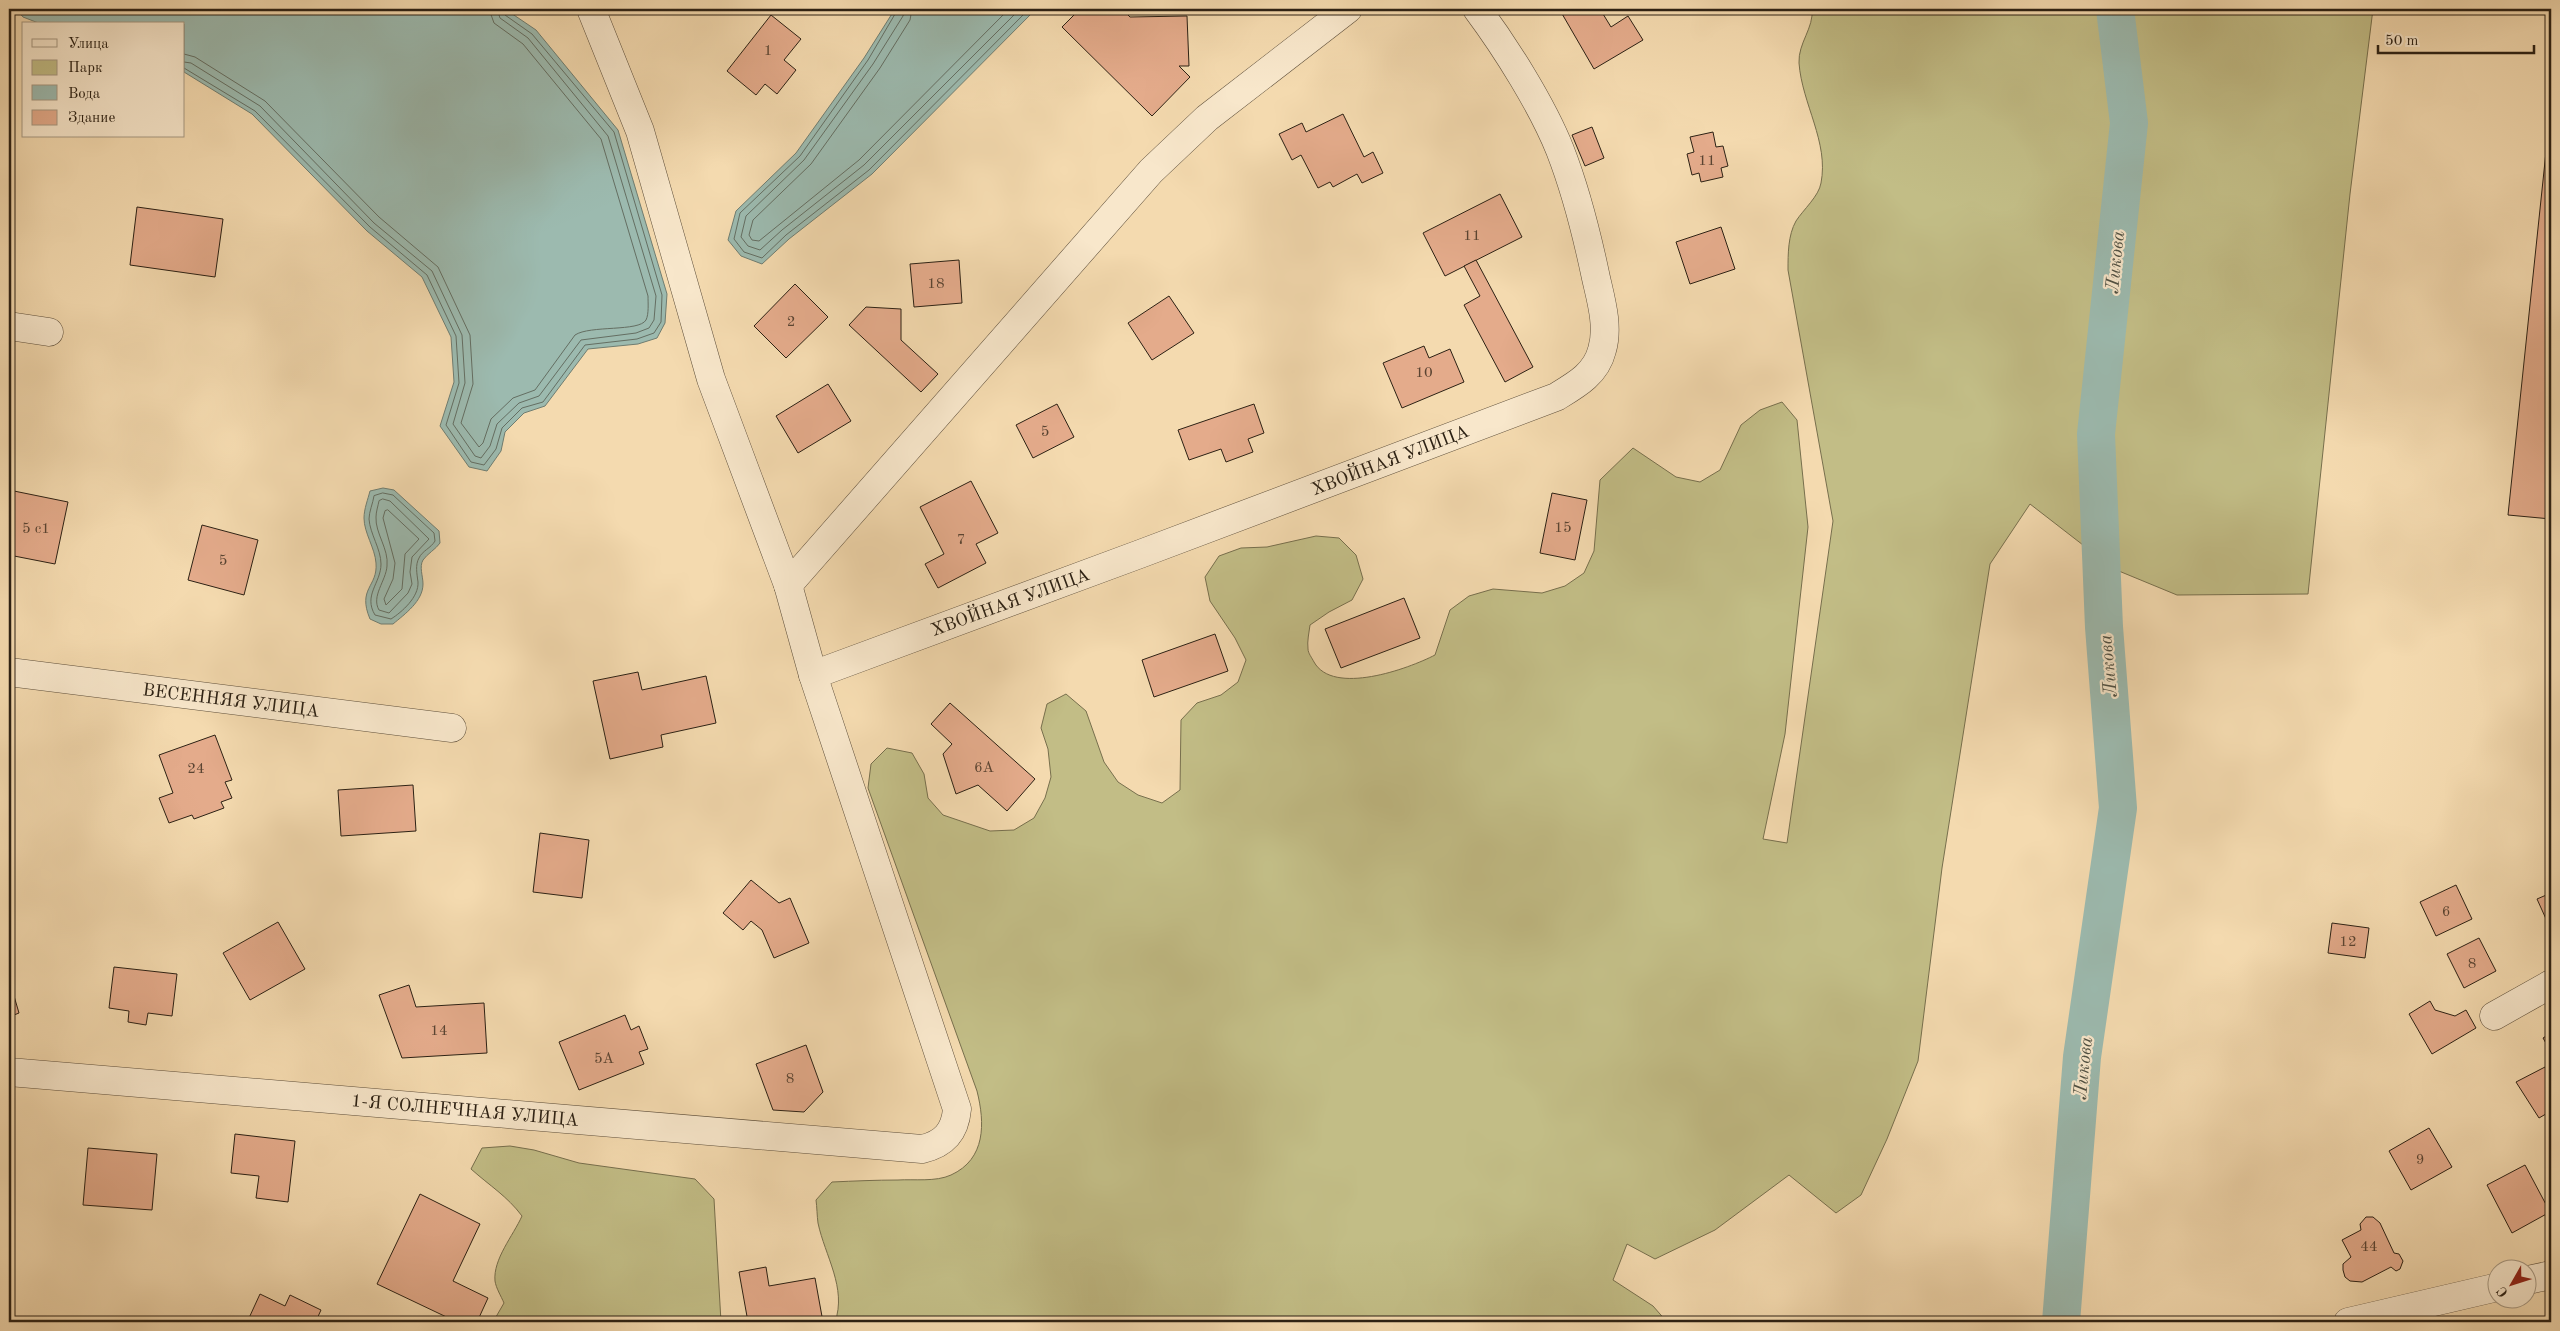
<svg xmlns="http://www.w3.org/2000/svg" width="2560" height="1331" font-family="'Old Standard TT',serif">
	<style>
		.green { fill: #c2bd86; stroke: #776f4d }
		.water { fill: #9cbaaf; stroke: #6f7d71 }
		.lines { fill: none; stroke-linecap: round; stroke-linejoin: round }
		.shore { stroke: #646e62; stroke-width: 1 }
		.river { stroke: #9cbaaf; stroke-width: 38 }
		.building { fill: #e4ab8b; stroke: #2c2114 }
		.minor-casing { stroke: #5e4f3b; stroke-width: 29 }
		.minor { stroke: #f8e7cb; stroke-width: 28 }
		.labels { text-anchor: middle; stroke-width: 4.5; stroke-linejoin: round; paint-order: stroke }
		.number-label { font-size: 15px; fill: #5a4432 }
		.street-label { font-size: 18px; fill: #2c2114; stroke: #f8e7cb }
		.water-label { font-size: 19px; font-style: italic; fill: #4e4f42; stroke: #f8e7cb }
	</style>
	<rect width="100%" height="100%" fill="#f4daaf"/>
	<filter id="stains"><feTurbulence type="fractalNoise" baseFrequency=".004" numOctaves="4"/><feColorMatrix values="0 0 0 0 .2 0 0 0 0 .09 0 0 0 0 .02 0 0 0 .5 -.17"/></filter>
	<radialGradient id="worn" r=".72"><stop offset=".6" stop-color="#630" stop-opacity="0"/><stop offset="1" stop-color="#630" stop-opacity=".3"/></radialGradient>
	<g class="green">
		<path d="M1812 9H2373L2350 194 2308 594 2177 595 2114 569 2030 504 1990 564 1942 868 1918 1061 1887 1139 1861 1195 1836 1213 1789 1175 1715 1230 1655 1259 1627 1244 1613 1280 1653 1306 1667 1322H835C847 1288 825 1256 818 1223 817 1216 817 1207 816 1200L832 1182C854 1181 876 1180 898 1180 914 1179 936 1182 951 1175 986 1159 985 1123 977 1091L868 788 871 764 887 748 912 753 924 774 928 798 943 815 990 831 1014 830 1034 818 1045 798 1051 777 1048 749 1041 728 1047 704 1066 694 1086 711 1104 762 1118 782 1138 795 1162 803 1180 790 1181 720 1197 703 1221 695 1238 682 1246 660 1235 638 1210 601 1205 577 1219 556 1241 548 1267 547 1316 536 1339 538 1356 555 1363 579 1352 600 1329 612 1310 625C1309 633 1307 641 1308 649 1308 653 1312 658 1314 662 1333 696 1408 669 1435 655L1450 610 1469 596 1493 589 1542 593 1565 586 1584 573 1594 551 1600 480 1633 448 1676 477 1700 482 1720 470 1741 425 1760 410 1782 402 1797 420 1808 527 1785 734 1763 839 1787 843 1833 521 1788 270C1788 254 1788 235 1796 221 1803 210 1819 196 1821 183 1829 142 1802 104 1799 63 1798 43 1814 28 1812 9Z"/>
		<path d="M510 1146 534 1150 579 1163 695 1179 714 1199 721 1322H493L504 1303C501 1296 496 1288 495 1281 493 1259 513 1236 522 1216 507 1196 490 1186 471 1169L482 1148Z"/>
	</g>
	<g class="water">
		<polygon points="16,9 505,9 536,30 618,130 667,294 665,323 657,338 638,344 588,349 545,406 524,413 505,432 501,451 487,471 469,467 440,426 454,382 451,337 422,277 367,231 252,114 184,72 184,24 41,24 23,17"/>
		<polygon points="895,9 1036,9 872,174 789,239 762,264 741,256 728,240 736,211 796,153 864,58"/>
		<path d="M383 488 394 490 439 531 440 543C436 549 427 554 423 560 419 567 423 576 423 584 423 601 405 614 393 624H381L370 619C357 588 378 587 376 563 375 548 364 533 364 518 364 509 368 499 370 491Z"/>
	</g>
	<g class="lines">
		<g class="shore">
			<polyline points="898,9 868,60 800,156 740,213 734,239 744,252 762,258 786,235 869,170 1029,9"/>
			<polyline points="905,9 903,16 873,64 804,160 746,216 741,237 748,246 760,250 782,230 864,165 1020,9"/>
			<polyline points="912,9 910,20 880,68 811,164 753,220 749,235 752,240 759,241 859,160 1009,9"/>
			<path d="M184 54 195 57 265 101 379 217 438 267 470 335 473 384 461 423 479 447 483 443 491 419 513 398 535 390 575 335C590 325 639 332 646 320 649 314 648 303 648 296L601 139 523 44 494 23 489 9"/>
			<polyline points="184,62 191,63 260,106 374,223 432,271 462,335 465,383 453,424 475,456 481,458 490,446 497,424 519,403 539,396 581,340 636,333 649,328 654,320 656,296 608,136 528,38 500,18 497,9"/>
			<polyline points="184,68 255,111 370,227 427,275 456,336 459,383 446,425 471,462 484,465 496,449 502,428 522,408 543,402 585,345 637,339 654,333 661,322 662,295 614,132 532,34 505,15 503,9"/>
			<path d="M383 493 393 495 434 533 435 541C431 548 422 551 419 558 415 565 417 574 418 582 419 597 402 612 391 619L375 615C363 595 381 583 381 564 381 549 370 534 369 519 369 512 373 503 374 496Z"/>
			<path d="M383 499 390 501 429 539 412 557 410 572 412 584 408 593 389 613 379 610C371 596 386 581 387 566 389 549 375 533 376 517 376 512 378 506 379 501Z"/>
			<polygon points="388,510 419,539 405,554 402,589 386,605 384,599 393,579 395,563 383,518 385,511"/>
		</g>
		<polyline class="river" points="2061,1322 2082,1057 2118,808 2104,627 2096,434 2129,123 2115,9"/>
	</g>
	<g class="building">
		<polygon points="1080,9 1122,9 1130,17 1187,16 1189,66 1179,66 1190,77 1152,116 1062,27"/>
		<polygon points="1567,9 1600,9 1611,27 1628,16 1643,40 1594,69 1561,12"/>
		<polygon points="771,15 801,39 784,60 796,70 777,94 765,84 756,95 727,71"/>
		<polygon points="2551,104 2551,519 2508,515"/>
		<polygon points="1343,114 1364,157 1373,152 1383,173 1362,183 1357,174 1333,187 1330,182 1318,188 1301,155 1292,160 1279,134 1302,123 1306,132"/>
		<polygon points="1592,127 1604,158 1585,166 1572,135"/>
		<polygon points="1713,132 1716,147 1723,146 1728,166 1721,168 1723,177 1701,182 1699,173 1692,175 1687,154 1694,152 1690,137"/>
		<polygon points="1500,194 1522,237 1445,276 1423,233"/>
		<polygon points="137,207 223,219 215,277 130,265"/>
		<polygon points="1721,227 1735,269 1690,284 1676,242"/>
		<polygon points="959,260 962,303 914,307 910,264"/>
		<polygon points="1476,260 1533,367 1505,382 1464,305 1480,296 1464,266"/>
		<polygon points="795,284 828,317 786,358 754,326"/>
		<polygon points="1169,296 1194,333 1152,360 1128,323"/>
		<polygon points="866,307 901,309 901,340 938,374 921,392 849,325"/>
		<polygon points="1424,346 1429,358 1450,349 1464,382 1402,408 1383,363"/>
		<polygon points="828,384 851,421 798,453 776,416"/>
		<polygon points="1057,404 1074,437 1033,458 1016,425"/>
		<polygon points="1254,404 1264,433 1248,439 1253,452 1226,462 1221,449 1189,460 1178,430"/>
		<polygon points="971,481 998,533 976,544 986,563 938,588 925,564 944,554 920,507"/>
		<polygon points="9,490 68,502 55,564 9,555"/>
		<polygon points="1552,493 1587,500 1575,560 1540,553"/>
		<polygon points="202,525 258,540 244,595 188,580"/>
		<polygon points="1404,598 1420,638 1341,668 1325,629"/>
		<polygon points="1215,634 1228,671 1154,697 1142,660"/>
		<polygon points="638,672 642,690 706,676 716,723 661,735 663,747 610,759 593,681"/>
		<polygon points="950,703 1035,779 1007,811 978,785 956,794 943,754 952,744 931,724"/>
		<polygon points="215,735 232,780 225,782 232,798 221,802 224,808 194,819 192,815 169,823 159,798 173,793 159,755"/>
		<polygon points="413,785 416,831 341,836 338,790"/>
		<polygon points="540,833 589,840 582,898 533,892"/>
		<polygon points="751,880 779,903 790,898 809,943 774,958 762,930 751,921 743,930 723,913"/>
		<polygon points="2456,885 2472,919 2436,936 2420,902"/>
		<polygon points="2551,893 2551,930 2537,899"/>
		<polygon points="278,922 305,969 250,1000 223,953"/>
		<polygon points="2332,923 2369,928 2365,958 2328,953"/>
		<polygon points="2479,938 2496,971 2464,988 2447,954"/>
		<polygon points="114,967 177,974 172,1016 148,1013 146,1025 128,1022 129,1011 109,1008"/>
		<polygon points="9,979 19,1013 9,1017"/>
		<polygon points="409,985 416,1007 484,1003 487,1053 402,1058 379,995"/>
		<polygon points="2430,1001 2435,1010 2455,1016 2466,1010 2476,1028 2432,1054 2409,1014"/>
		<polygon points="625,1015 631,1030 639,1026 648,1049 639,1052 644,1064 579,1090 559,1042"/>
		<polygon points="2551,1033 2551,1052 2543,1038"/>
		<polygon points="806,1045 823,1092 804,1112 773,1110 756,1064"/>
		<polygon points="2545,1067 2551,1079 2551,1111 2539,1118 2516,1082"/>
		<polygon points="2429,1128 2452,1167 2411,1190 2389,1151"/>
		<polygon points="235,1134 295,1141 288,1202 256,1198 259,1176 231,1173"/>
		<polygon points="88,1148 157,1154 152,1210 83,1205"/>
		<polygon points="2525,1165 2550,1212 2512,1233 2487,1185"/>
		<polygon points="420,1194 480,1224 453,1281 488,1298 477,1322 457,1322 377,1284"/>
		<polygon points="2366,1217 2373,1217 2380,1223 2394,1253 2399,1254 2403,1261 2400,1269 2396,1271 2391,1267 2362,1282 2350,1281 2345,1277 2343,1270 2343,1264 2351,1257 2342,1240 2361,1230 2360,1224"/>
		<polygon points="766,1267 769,1286 815,1278 823,1322 748,1322 739,1272"/>
		<polygon points="260,1294 285,1306 290,1295 321,1310 316,1321 319,1322 258,1322 249,1318"/>
	</g>
	<g class="lines">
		<defs>
			<g id="minor">
				<polyline points="9,326 49,332"/>
				<polyline points="788,585 1151,171 1207,118 1348,9"/>
				<polyline points="9,672 452,728"/>
				<path d="M813 675 1140 554 1556 397C1576 385 1596 374 1602 350 1609 327 1601 300 1596 278 1587 235 1576 191 1560 150 1542 105 1506 48 1477 9"/>
				<polyline points="2494,1016 2551,984"/>
				<path d="M9 1072 922 1149C944 1144 955 1132 957 1109L813 675 788 585 711 379 640 131 591 9"/>
				<polyline points="2528,1280 2551,1275"/>
				<polyline points="2348,1322 2498,1287"/>
			</g>
		</defs>
		<use href="#minor" class="minor-casing"/>
		<use href="#minor" class="minor"/>
	</g>
	<g class="labels">
		<g class="number-label">
			<text x="768" y="55">1</text>
			<text x="1707" y="165">11</text>
			<text x="1472" y="240">11</text>
			<text x="936" y="288">18</text>
			<text x="791" y="326">2</text>
			<text x="1424" y="377">10</text>
			<text x="1045" y="436">5</text>
			<text x="1563" y="532">15</text>
			<text x="36" y="533">5 с1</text>
			<text x="961" y="544">7</text>
			<text x="223" y="565">5</text>
			<text x="984" y="772">6А</text>
			<text x="196" y="773">24</text>
			<text x="2446" y="916">6</text>
			<text x="2348" y="946">12</text>
			<text x="2472" y="968">8</text>
			<text x="439" y="1035">14</text>
			<text x="604" y="1063">5А</text>
			<text x="790" y="1083">8</text>
			<text x="2420" y="1164">9</text>
			<text x="2369" y="1251">44</text>
		</g>
		<g class="street-label">
			<text transform="translate(1390 460) rotate(-21)" y="6">ХВОЙНАЯ УЛИЦА</text>
			<text transform="translate(1010 602) rotate(-20)" y="6">ХВОЙНАЯ УЛИЦА</text>
			<text transform="translate(231 700) rotate(7)" y="6">ВЕСЕННЯЯ УЛИЦА</text>
			<text transform="translate(465 1110) rotate(5)" y="6">1-Я СОЛНЕЧНАЯ УЛИЦА</text>
		</g>
		<g class="water-label">
			<text transform="translate(2114 262) rotate(-84)" y="7">Ликова</text>
			<text transform="translate(2107 666) rotate(-95)" y="7">Ликова</text>
			<text transform="translate(2082 1068) rotate(-84)" y="7">Ликова</text>
		</g>
	</g>
	<rect width="2560" height="1331" fill="none" stroke="#f4daaf" stroke-width="30"/>
	<rect x="10" y="10" width="2540" height="1311" fill="none" stroke="#2c2114" stroke-width="2.5"/>
	<rect x="15" y="15" width="2530" height="1301" fill="none" stroke="#2c2114"/>
	<rect x="22" y="22" width="162" height="115" fill="#f8e7cb" stroke="#a69882"/>
	<rect x="32" y="39" width="25" height="8" fill="#f8e7cb" stroke="#a69882"/>
	<text x="68" y="48" font-size="15" fill="#2c2114">Улица</text>
	<rect x="32" y="60" width="25" height="15" fill="#c2bd86" stroke="#a69882"/>
	<text x="68" y="72" font-size="15" fill="#2c2114">Парк</text>
	<rect x="32" y="85" width="25" height="15" fill="#9cbaaf" stroke="#a69882"/>
	<text x="68" y="98" font-size="15" fill="#2c2114">Вода</text>
	<rect x="32" y="110" width="25" height="15" fill="#e4ab8b" stroke="#a69882"/>
	<text x="68" y="122" font-size="15" fill="#2c2114">Здание</text>
	<g transform="translate(2512 1284) rotate(231)"><circle r="24" fill="#f8e7cb" stroke="#a69882"/>
	<path d="M0-4L9 19L0 12L-9 19Z" fill="#8f2418"/>
	<text y="-8" font-size="14" font-weight="bold" text-anchor="middle" fill="#2c2114">С</text>
	</g>
	<path d="M2378 45v8h156v-8" fill="none" stroke="#2c2114" stroke-width="2.5"/>
	<text x="2385" y="45" font-size="15" fill="#2c2114" stroke="#f8e7cb" stroke-width="4" paint-order="stroke">50 m</text>
	<rect width="100%" height="100%" filter="url(#stains)"/>
	<rect width="100%" height="100%" fill="url(#worn)"/>
</svg>
